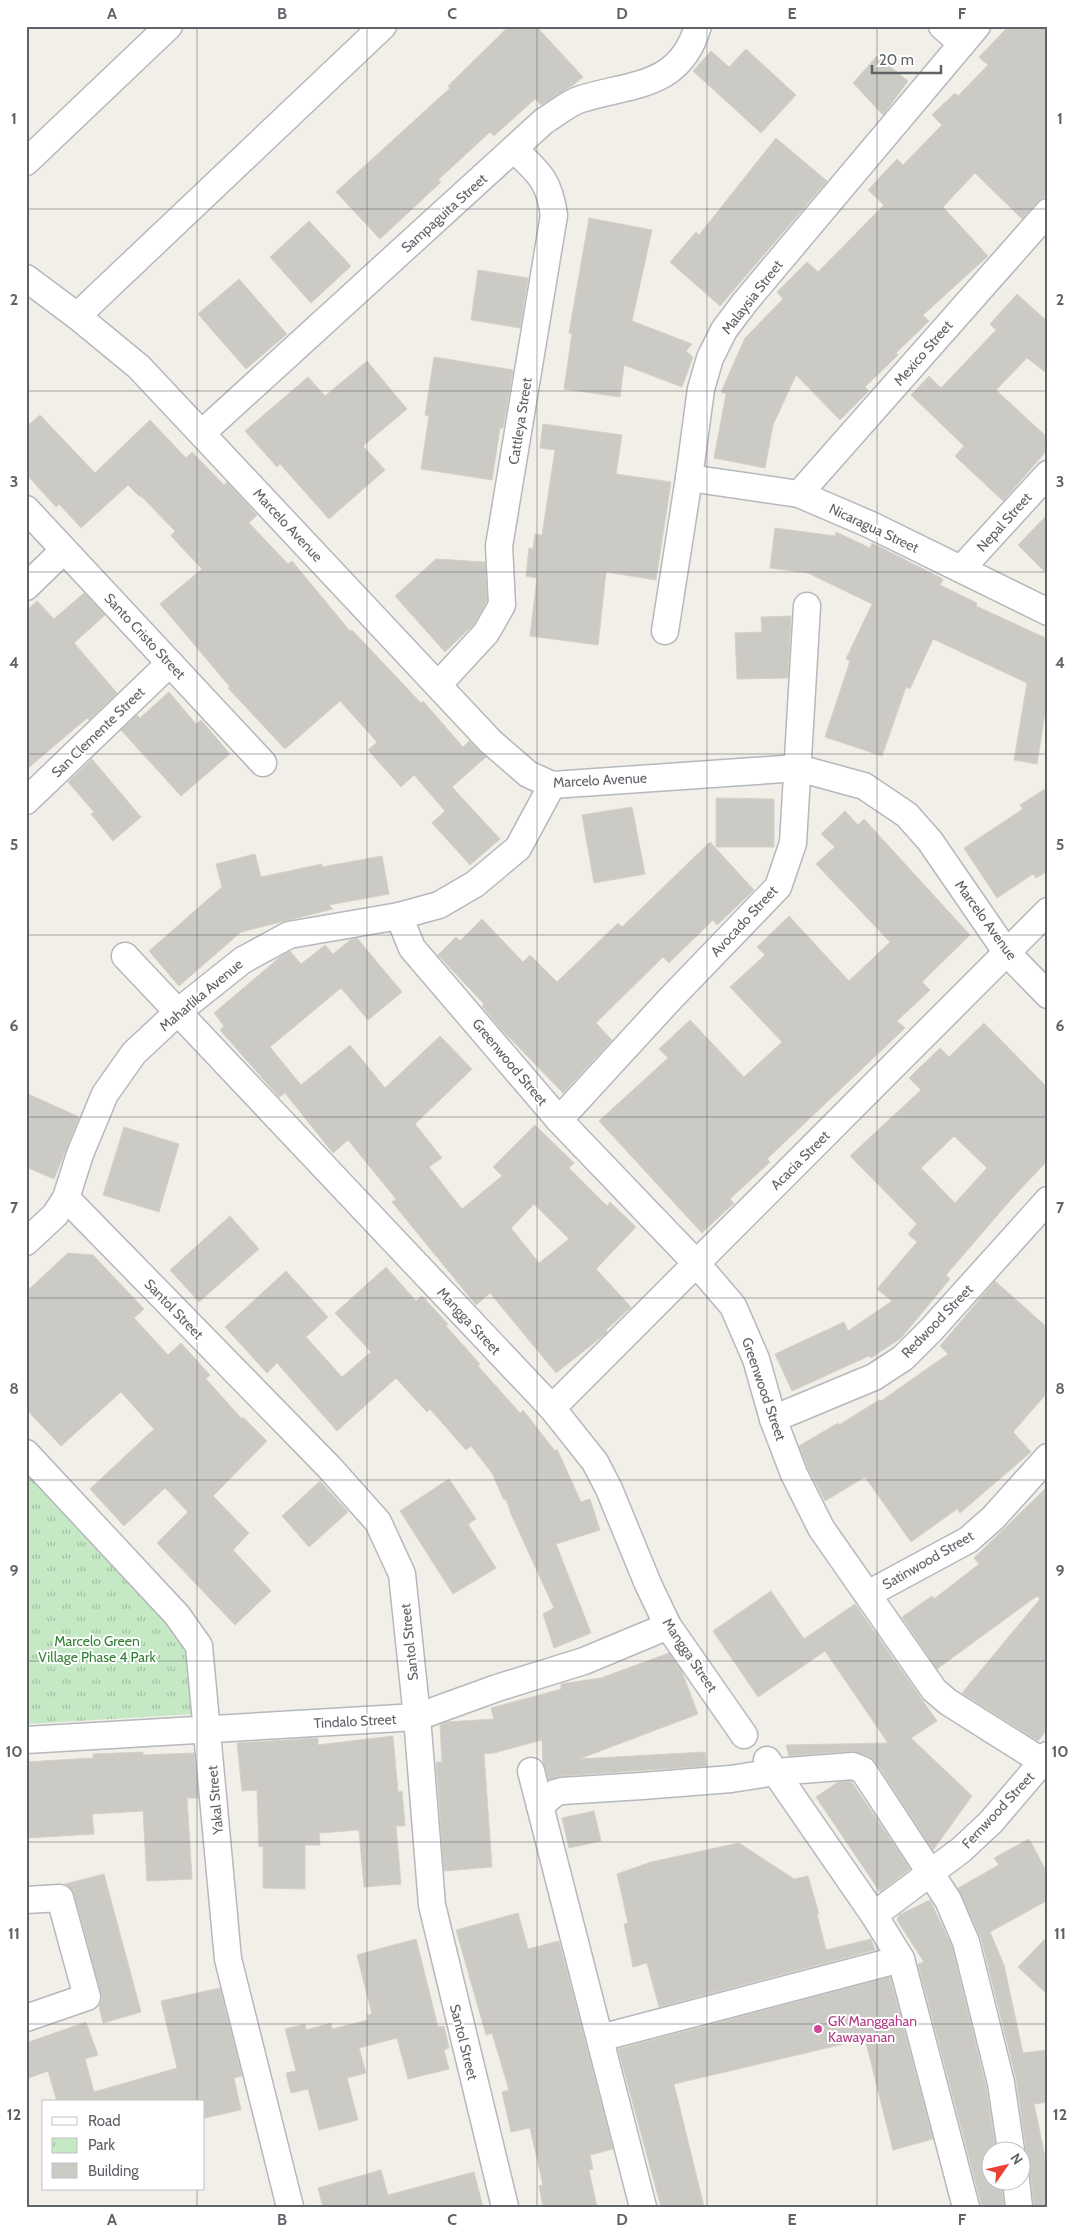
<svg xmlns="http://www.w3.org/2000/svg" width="1074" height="2233" font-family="Cabin,sans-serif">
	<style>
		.park { fill: url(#park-tufts) }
		.building { fill: #cccac5; stroke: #d6d1c6; fill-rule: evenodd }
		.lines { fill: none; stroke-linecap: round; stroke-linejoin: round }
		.minor-casing { stroke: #b5b8bc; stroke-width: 29 }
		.minor { stroke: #fff; stroke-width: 26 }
		.grid { fill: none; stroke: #5f6368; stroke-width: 1; stroke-opacity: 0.55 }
		.hotel-dot { fill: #d1479c; stroke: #fff; stroke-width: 2 }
		.labels { text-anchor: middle; stroke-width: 4; stroke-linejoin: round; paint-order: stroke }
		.street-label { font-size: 14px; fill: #5f6368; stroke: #fff }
		.park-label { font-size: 14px; fill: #348238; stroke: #fff }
		.hotel-label { font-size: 14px; fill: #b23c85; stroke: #fff; text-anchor: start }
		.neatline { fill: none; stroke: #5f6368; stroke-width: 2 }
		.grid-label { font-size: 16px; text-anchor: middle; font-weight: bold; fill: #5f6368 }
	</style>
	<defs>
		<pattern id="park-tufts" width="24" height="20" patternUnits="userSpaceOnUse" patternTransform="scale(1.25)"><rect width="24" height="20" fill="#c5e8c5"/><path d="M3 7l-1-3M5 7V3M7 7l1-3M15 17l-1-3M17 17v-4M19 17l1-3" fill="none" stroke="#a3c0a4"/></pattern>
	</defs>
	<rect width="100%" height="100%" fill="#f1efe8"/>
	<polygon class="park" points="26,1474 171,1625 189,1652 195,1714 26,1724"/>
	<g class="building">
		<polygon points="509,26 536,26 583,77 572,86 541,105 535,99 494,136 490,132 438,180 441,182 380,239 336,192 450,88 448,86"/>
		<polygon points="1009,26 1048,26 1048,194 1037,202 1022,219 975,173 943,207 988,256 923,315 929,321 896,353 898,355 865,387 869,391 840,420 796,375 773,425 765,468 714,458 726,394 721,392 745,338 783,299 777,292 807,262 818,272 884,205 868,190 897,159 903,165 942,125 932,115 955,93 958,96 988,65 979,57"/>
		<polygon points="746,49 796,95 761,133 693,71 711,51 729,67"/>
		<polygon points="877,56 908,81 883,115 853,83"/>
		<polygon points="776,138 827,181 720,306 670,262 696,232 699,235"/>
		<polygon points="589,218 652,230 632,321 692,344 686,351 693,357 682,387 624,365 620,397 564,389 572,334 569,333"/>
		<polygon points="309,221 351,266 311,303 270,257"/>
		<polygon points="478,270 528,278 520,328 471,320"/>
		<polygon points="239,279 287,334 246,369 198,314"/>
		<polygon points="1017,294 1048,322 1048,374 1027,358 996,390 1048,438 1048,449 1003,501 955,456 964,446 911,395 929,376 941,388 996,330 990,324"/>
		<polygon points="434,357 513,370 503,428 500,428 492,480 421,469 429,416 425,415"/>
		<polygon points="367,361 407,409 363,446 385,470 329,519 280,464 277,467 245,431 308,377 325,396"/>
		<polygon points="40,415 95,473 150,420 186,458 192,452 224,485 227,482 257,515 249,523 288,564 292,561 350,631 352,630 421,703 423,701 463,747 469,741 486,757 452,787 500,839 470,865 432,823 445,811 414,775 401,787 368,750 377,742 340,701 285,749 228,688 230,687 160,604 202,569 171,536 175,531 141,496 140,497 128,485 81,528 59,504 56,507 26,474 26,427"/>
		<polygon points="543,424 622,435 616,474 671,482 656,580 606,572 598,645 530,636 537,578 526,576 529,548 533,549 535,534 542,535 555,450 540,448"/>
		<polygon points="1048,514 1048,575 1018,545"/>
		<polygon points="775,528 835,536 836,532 870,548 872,543 943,579 940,585 977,603 976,606 1048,639 1048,694 1037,764 1014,760 1027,683 933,639 910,689 906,687 882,756 825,737 850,661 846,659 872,604 808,573 770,568"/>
		<polygon points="436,559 485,562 487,601 474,624 445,652 395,596"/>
		<polygon points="84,593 105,615 74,643 117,693 89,720 87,718 26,770 26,611 37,601 54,619"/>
		<polygon points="791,616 788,678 737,679 735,633 762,632 761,617"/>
		<polygon points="169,692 196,724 201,720 230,754 181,796 121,730 137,715 140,718"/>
		<polygon points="92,759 141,817 113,841 91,814 94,812 68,782"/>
		<polygon points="1048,787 1048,871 1036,878 1033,874 997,898 964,848 1023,809 1020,805"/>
		<polygon points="716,798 774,799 774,847 716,847"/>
		<polygon points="632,807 645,874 594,883 582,815"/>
		<polygon points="845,811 858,825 864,819 970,935 922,982 930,990 897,1021 905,1028 767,1159 770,1162 730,1199 734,1203 702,1233 599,1121 668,1058 659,1049 690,1020 744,1077 782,1042 730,987 765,955 757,947 789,916 849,981 890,942 816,864 835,847 821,834"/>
		<polygon points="710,842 754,890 717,925 713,920 669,963 663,957 596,1023 612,1040 563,1093 501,1029 482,1006 484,1004 438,955 456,937 460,941 482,919 523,962 530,955 557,982 618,923 622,927"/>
		<polygon points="255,854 261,877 322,864 322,867 382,856 389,894 329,905 333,909 241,932 179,986 149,951 222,887 216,864"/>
		<path d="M357 938 402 992 368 1020 341 988 270 1047 301 1085 350 1045 385 1088 440 1036 472 1069 415 1124 442 1158 429 1167 462 1209 502 1176 493 1167 535 1125 574 1163 569 1168 607 1206 610 1202 636 1227 596 1269 631 1307 606 1330 607 1332 604 1335 556 1373 490 1293 476 1305 392 1202 396 1199 348 1140 333 1153 285 1093 279 1097 220 1030 224 1026 214 1013 280 957 290 951 301 964 325 945 333 954 350 940ZM534 1204 569 1239 539 1263 511 1228Z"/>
		<path d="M984 1023 1048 1088V1160L1014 1196 946 1275 950 1279 901 1338 871 1358 869 1356 792 1391 775 1354 844 1322 848 1331 892 1301 877 1289 917 1242 908 1234 917 1224 850 1156 921 1090 909 1078 940 1048 949 1057ZM954 1136 987 1168 955 1203 921 1168Z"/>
		<polygon points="26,1093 79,1117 54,1179 26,1167"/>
		<polygon points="124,1127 179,1144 159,1212 103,1195"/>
		<polygon points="230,1216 259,1249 199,1302 170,1270"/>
		<polygon points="68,1253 93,1255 144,1309 134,1318 168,1355 181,1343 210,1375 206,1379 242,1419 243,1417 267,1441 213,1496 249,1533 233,1550 271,1591 235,1625 157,1543 188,1512 165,1488 124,1526 90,1489 154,1429 121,1392 61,1446 26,1409 26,1292"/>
		<polygon points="386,1267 416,1301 422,1296 448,1324 446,1326 480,1364 478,1366 520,1413 523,1410 555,1451 557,1449 581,1502 590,1499 600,1530 556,1544 591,1633 554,1648 543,1614 554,1608 511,1514 506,1499 504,1500 492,1473 471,1446 466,1450 430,1409 427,1412 396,1378 337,1431 277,1363 267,1373 225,1327 286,1271 328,1317 306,1337 342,1377 371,1352 335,1313"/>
		<polygon points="995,1281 1048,1328 1048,1392 1013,1432 1031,1452 960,1513 957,1509 911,1542 865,1477 825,1501 808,1468 799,1446 838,1423 839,1425 879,1400 881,1401 948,1354 940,1346"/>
		<polygon points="449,1479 476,1519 468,1524 496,1568 453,1594 400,1511"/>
		<polygon points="320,1481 348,1512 309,1547 282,1516"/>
		<polygon points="1048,1486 1048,1728 1038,1741 962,1693 1040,1599 1037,1596 937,1669 902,1617 932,1596 934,1599 979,1564 974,1558"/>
		<polygon points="771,1591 804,1639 855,1604 937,1721 911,1738 972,1796 933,1850 876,1762 869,1756 852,1751 789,1756 786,1745 888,1743 825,1651 758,1697 713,1631"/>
		<polygon points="669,1653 682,1672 698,1714 579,1759 705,1752 706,1766 561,1776 549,1780 543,1763 542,1740 494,1753 484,1754 492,1867 444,1871 436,1762 442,1762 440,1725 446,1722 494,1719 491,1708 561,1689 561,1684 601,1678"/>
		<polygon points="393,1736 398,1792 402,1791 405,1826 396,1826 401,1884 364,1887 359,1830 319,1833 320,1845 305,1845 305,1889 263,1888 263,1846 259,1847 257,1790 242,1791 237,1743 318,1738 318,1745"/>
		<polygon points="143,1752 143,1755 194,1753 198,1798 187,1798 192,1879 147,1881 143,1811 92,1814 94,1834 26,1838 26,1762 93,1758 93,1754"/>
		<polygon points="851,1781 910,1869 880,1892 816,1797 838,1782"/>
		<polygon points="594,1811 601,1841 569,1848 562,1818"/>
		<polygon points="1029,1839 1048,1874 1048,1900 990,1932 1004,1965 1023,2053 1048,2050 1048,2102 1034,2104 1048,2171 1048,2207 1034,2207 1031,2178 1028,2171 1022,2166 1026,2148 1016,2079 981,1938 958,1888 999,1865 994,1858"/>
		<polygon points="739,1843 794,1879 808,1876 819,1914 817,1914 826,1950 871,1939 875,1950 659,2007 647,1963 633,1967 624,1924 628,1923 617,1874 651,1862"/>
		<polygon points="104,1874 141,2012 103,2023 99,2006 102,2000 101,1993 74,1894 71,1888 65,1884"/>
		<polygon points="930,1900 952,1947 986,2086 996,2150 992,2150 992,2180 1001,2180 1004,2207 982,2207 918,1964 924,1962 897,1920 899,1915"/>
		<polygon points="518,1913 528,1949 559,1941 613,2149 590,2155 593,2169 589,2170 597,2207 543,2207 539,2186 543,2185 530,2128 511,2132 502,2092 509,2090 492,2033 486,2035 456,1930"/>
		<polygon points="1048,1936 1048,1995 1018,1967"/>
		<polygon points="416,1939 438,2027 444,2026 449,2048 444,2050 449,2069 408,2079 397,2038 359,2048 366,2073 347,2078 358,2120 319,2130 308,2089 291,2093 286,2073 296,2071 285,2029 305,2024 306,2030 331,2023 332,2029 368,2020 367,2015 372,2014 357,1955"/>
		<polygon points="890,1977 933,2139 893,2150 865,2039 674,2084 704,2207 661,2207 618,2049"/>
		<polygon points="220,1988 242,2076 234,2078 241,2110 204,2118 204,2102 57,2102 48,2071 26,2079 26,2043 86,2022 98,2055 85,2059 94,2092 177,2068 161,2001"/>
		<polygon points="381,2170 388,2195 474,2172 483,2207 323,2207 318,2188"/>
	</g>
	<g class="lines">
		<defs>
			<g id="minor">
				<polyline points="942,26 962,44"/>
				<polyline points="26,162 169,26"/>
				<polyline points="26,278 77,316 139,367 490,741 528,774 552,785 798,768 864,786 907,815 930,841 1007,953 1048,995"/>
				<polyline points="77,316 383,26"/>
				<path d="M202 433 544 121C556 114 568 103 581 99 633 83 680 88 698 26"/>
				<polyline points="689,478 799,494 871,525 1048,612"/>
				<polyline points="799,494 1048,212"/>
				<polyline points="26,509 263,763"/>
				<polyline points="961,569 1048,474"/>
				<polyline points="26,587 64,550"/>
				<polyline points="665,631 689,478 701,389 710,358 724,330 745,302 977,26"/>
				<path d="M438 685 486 633 502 605 499 546 554 215C549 180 539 173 514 149"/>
				<polyline points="26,801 170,663"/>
				<polyline points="399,916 412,948 559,1120 697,1264 733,1306 756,1359 773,1419 794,1474 821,1528 934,1690 948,1702 1048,1765"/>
				<polyline points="125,956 552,1408 595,1462 609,1489 648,1584 668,1626 744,1735"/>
				<polyline points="559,1120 670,999 778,887 793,843 807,606"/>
				<polyline points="66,1198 329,1467 378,1522 402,1574 417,1717 432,1905 505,2207"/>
				<polyline points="26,1242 55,1215 66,1198 80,1154 105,1094 134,1053 179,1011 243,960 289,935 399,916 439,905 475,884 518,848 552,785"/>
				<polyline points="552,1408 1048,911"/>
				<polyline points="773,1419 874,1377 903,1358 931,1330 1048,1200"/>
				<polyline points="26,1453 177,1615 199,1646 228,1959 290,2207"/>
				<polyline points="868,1594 968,1540 993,1518 1048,1457"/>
				<polyline points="26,1740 417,1717 497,1688 584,1661 668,1626"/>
				<polyline points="767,1760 874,1915 901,1959 966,2207"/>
				<polyline points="531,1771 643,2207"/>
				<polyline points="540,1806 555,1793 562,1791 642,1786 731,1779 775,1772 853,1766 863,1770 948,1900 966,1942 1001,2083 1011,2150"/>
				<polyline points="26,1900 60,1898 87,1997 26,2018"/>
				<polyline points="874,1915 961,1850 991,1822 1048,1755"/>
				<polyline points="600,2038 901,1959"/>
				<polyline points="1016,2180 1019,2207"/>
			</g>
		</defs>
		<use href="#minor" class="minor-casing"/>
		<use href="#minor" class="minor"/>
	</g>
	<path class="grid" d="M197 26V2102M367 26V2207M537 26V2207M707 26V2207M877 26V2207M26 209H1048M26 391H1048M26 572H1048M26 754H1048M26 935H1048M26 1117H1048M26 1298H1048M26 1480H1048M26 1661H1048M26 1842H1048M26 2024H1048M197 2189V2207"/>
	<circle class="hotel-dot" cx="818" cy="2029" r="5"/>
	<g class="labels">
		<g class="street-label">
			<text transform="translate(444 213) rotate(-42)" y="5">Sampaguita Street</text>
			<text transform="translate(752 297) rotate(-52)" y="5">Malaysia Street</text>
			<text transform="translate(923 353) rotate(-49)" y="5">Mexico Street</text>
			<text transform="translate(520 421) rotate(-81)" y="5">Cattleya Street</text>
			<text transform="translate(1004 522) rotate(-48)" y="5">Nepal Street</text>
			<text transform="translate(288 525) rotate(47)" y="5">Marcelo Avenue</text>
			<text transform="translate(874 528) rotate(25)" y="5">Nicaragua Street</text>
			<text transform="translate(145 636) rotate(47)" y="5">Santo Cristo Street</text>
			<text transform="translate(98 732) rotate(-44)" y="5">San Clemente Street</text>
			<text transform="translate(600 780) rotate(-3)" y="5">Marcelo Avenue</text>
			<text transform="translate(986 920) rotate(54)" y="5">Marcelo Avenue</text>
			<text transform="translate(744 921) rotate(-47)" y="5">Avocado Street</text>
			<text transform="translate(201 995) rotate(-40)" y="5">Maharlika Avenue</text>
			<text transform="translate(510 1062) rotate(50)" y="5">Greenwood Street</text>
			<text transform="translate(800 1160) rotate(-45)" y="5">Acacia Street</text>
			<text transform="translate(174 1309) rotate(46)" y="5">Santol Street</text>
			<text transform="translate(469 1321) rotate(47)" y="5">Mangga Street</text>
			<text transform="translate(937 1321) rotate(-46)" y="5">Redwood Street</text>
			<text transform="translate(764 1389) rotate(71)" y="5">Greenwood Street</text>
			<text transform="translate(928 1560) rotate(-30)" y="5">Satinwood Street</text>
			<text transform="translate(409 1642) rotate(-96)" y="5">Santol Street</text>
			<text transform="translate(690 1655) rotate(56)" y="5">Mangga Street</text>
			<text transform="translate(355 1721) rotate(-3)" y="5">Tindalo Street</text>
			<text transform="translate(215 1800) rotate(-95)" y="5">Yakal Street</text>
			<text transform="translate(998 1810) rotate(-47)" y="5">Fernwood Street</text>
			<text transform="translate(464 2042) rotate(76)" y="5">Santol Street</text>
		</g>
		<g class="park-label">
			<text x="97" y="1646">Marcelo Green<tspan x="97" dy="16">Village Phase 4 Park</tspan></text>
		</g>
		<g class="hotel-label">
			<text x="828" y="2026">GK Manggahan<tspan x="828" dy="16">Kawayanan</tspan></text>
		</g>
	</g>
	<rect width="1074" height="2233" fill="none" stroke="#ffffff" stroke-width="55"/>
	<rect x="42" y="2100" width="162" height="90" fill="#ffffff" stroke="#bfc1c3"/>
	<rect x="52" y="2117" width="25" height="8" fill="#ffffff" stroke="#bfc1c3"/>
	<text x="88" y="2126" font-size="15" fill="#5f6368">Road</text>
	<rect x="52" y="2138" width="25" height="15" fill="url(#park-tufts)" stroke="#bfc1c3"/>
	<text x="88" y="2150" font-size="15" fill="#5f6368">Park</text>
	<rect x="52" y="2163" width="25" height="15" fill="#cccac5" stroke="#bfc1c3"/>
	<text x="88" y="2176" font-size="15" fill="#5f6368">Building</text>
	<g transform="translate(1006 2166) rotate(56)"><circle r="24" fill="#ffffff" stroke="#bfc1c3"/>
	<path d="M0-4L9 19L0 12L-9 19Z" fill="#ea4335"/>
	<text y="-8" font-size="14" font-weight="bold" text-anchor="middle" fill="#5f6368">N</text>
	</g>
	<path d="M872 65v8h69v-8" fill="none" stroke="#5f6368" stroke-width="2.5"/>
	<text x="879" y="65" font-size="15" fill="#5f6368" stroke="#ffffff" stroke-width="4" paint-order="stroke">20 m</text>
	<rect x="28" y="28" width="1018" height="2178" class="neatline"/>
	<g class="grid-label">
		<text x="112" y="19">A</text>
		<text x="282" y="19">B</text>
		<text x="452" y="19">C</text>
		<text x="622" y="19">D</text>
		<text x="792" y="19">E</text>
		<text x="962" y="19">F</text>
		<text x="14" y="124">1</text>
		<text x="1060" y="124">1</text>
		<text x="14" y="305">2</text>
		<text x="1060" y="305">2</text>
		<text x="14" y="487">3</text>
		<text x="1060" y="487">3</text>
		<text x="14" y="668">4</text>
		<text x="1060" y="668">4</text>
		<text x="14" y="850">5</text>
		<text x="1060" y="850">5</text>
		<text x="14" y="1031">6</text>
		<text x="1060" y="1031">6</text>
		<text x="14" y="1213">7</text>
		<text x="1060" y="1213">7</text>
		<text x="14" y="1394">8</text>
		<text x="1060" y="1394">8</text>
		<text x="14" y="1576">9</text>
		<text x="1060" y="1576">9</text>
		<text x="14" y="1757">10</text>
		<text x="1060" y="1757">10</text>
		<text x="14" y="1939">11</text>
		<text x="1060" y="1939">11</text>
		<text x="14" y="2120">12</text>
		<text x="1060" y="2120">12</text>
		<text x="112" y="2225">A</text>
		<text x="282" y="2225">B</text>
		<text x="452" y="2225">C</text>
		<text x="622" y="2225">D</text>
		<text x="792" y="2225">E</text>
		<text x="962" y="2225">F</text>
	</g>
</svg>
